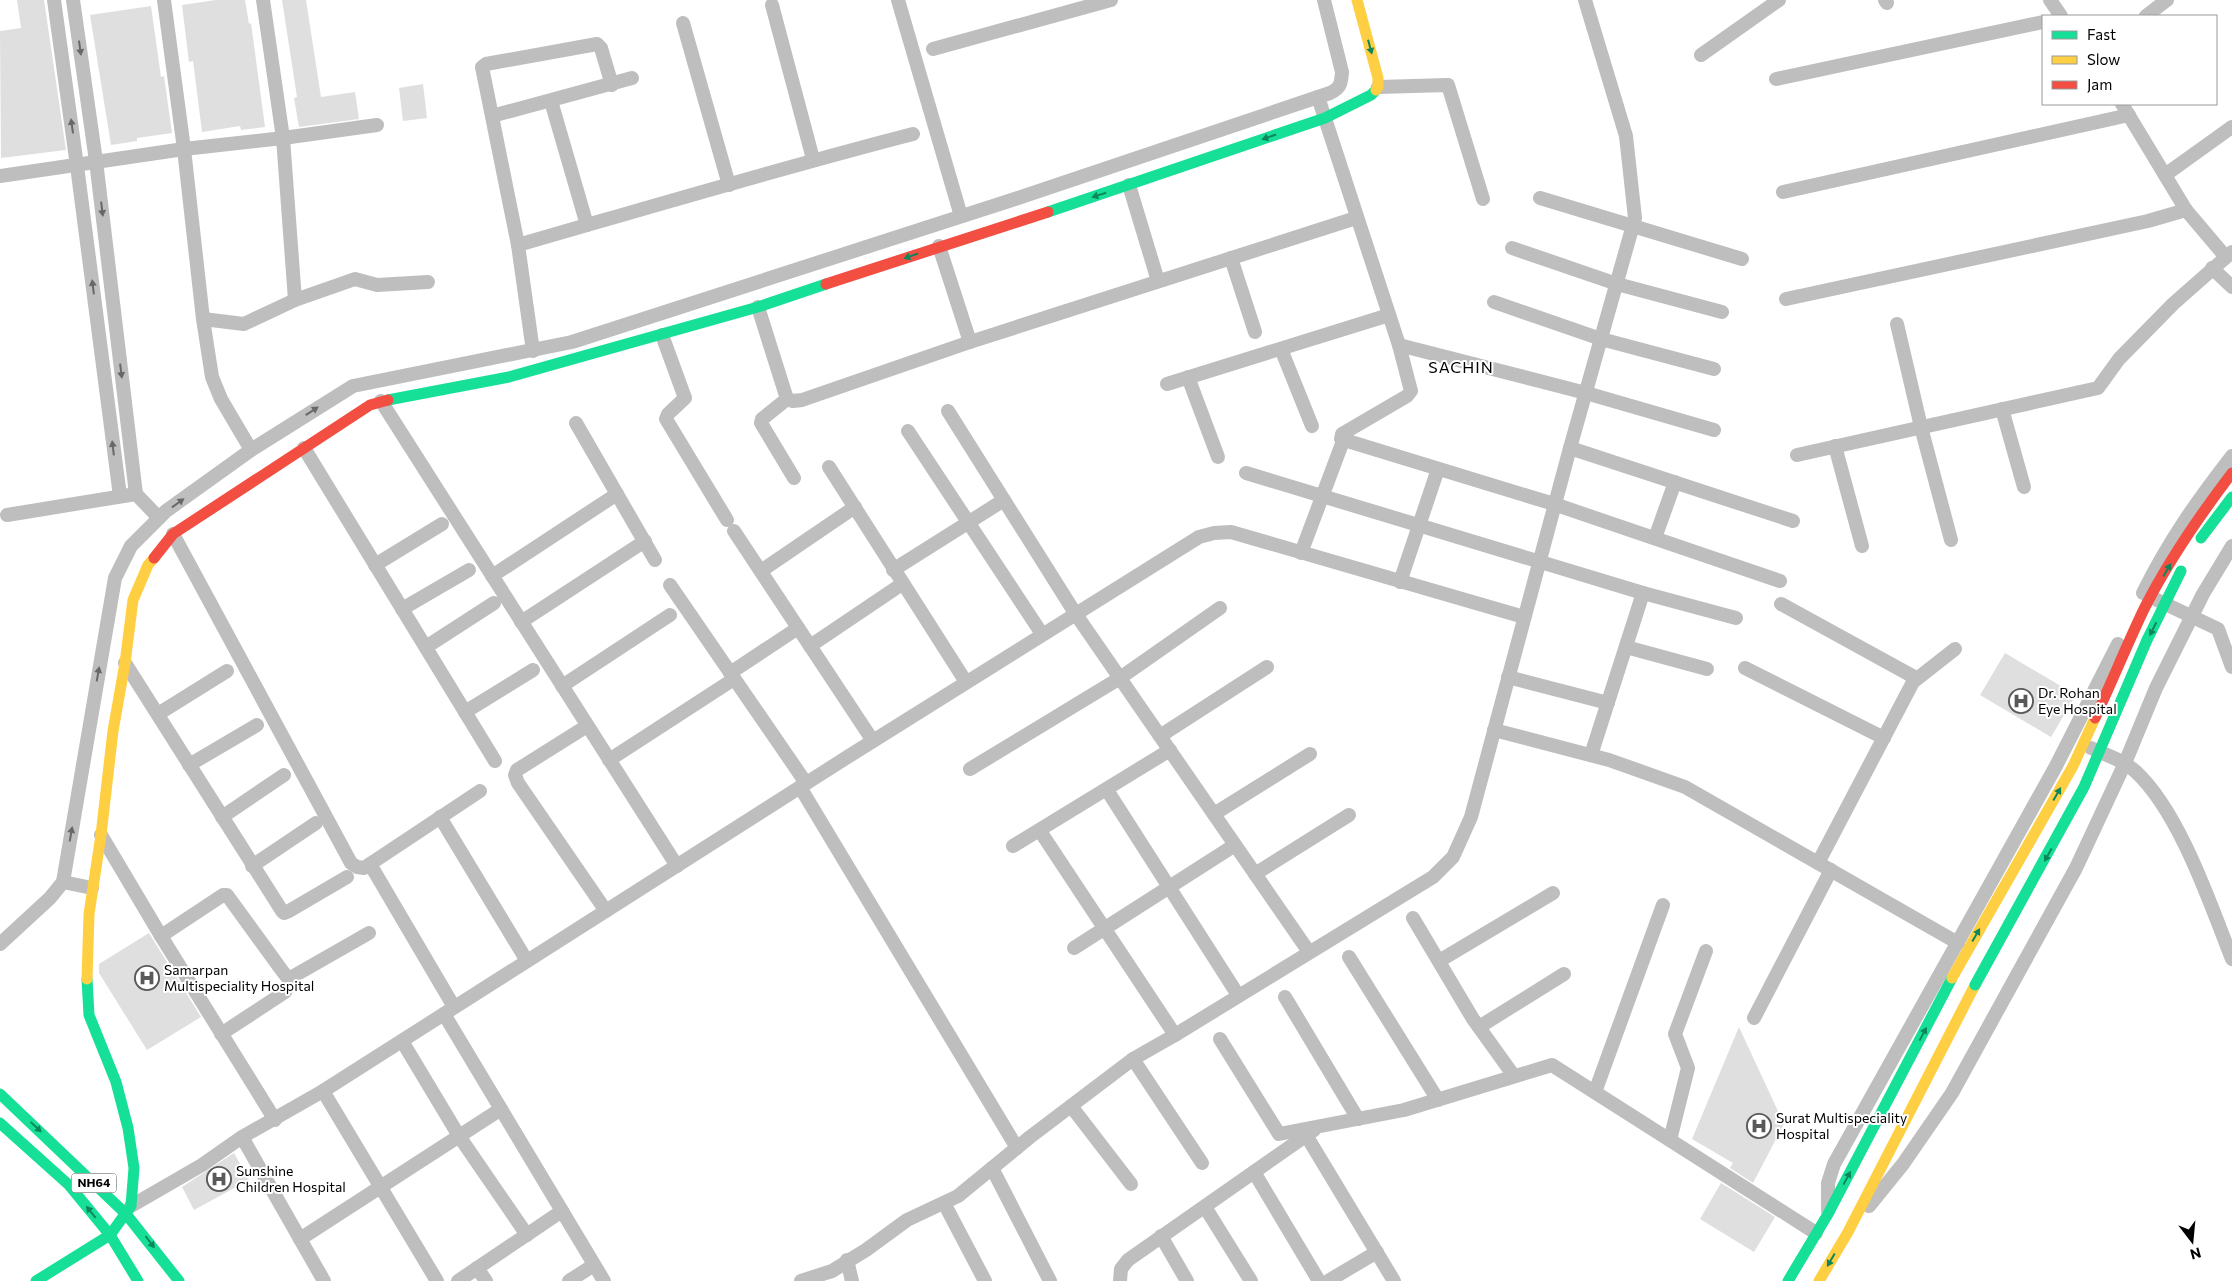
<svg xmlns="http://www.w3.org/2000/svg" width="2232" height="1281" font-family="Commissioner,sans-serif">
	<style>
		.building { fill: #dfdfdf }
		.lines { fill: none; stroke-linecap: round; stroke-linejoin: round }
		.street { stroke: #bebebe; stroke-width: 14 }
		.fast { stroke: #16e098; stroke-width: 11 }
		.slow { stroke: #ffcf43; stroke-width: 11 }
		.jam { stroke: #f24e42; stroke-width: 11 }
		.fast-bridge { stroke: #16e098; stroke-width: 11 }
		.slow-bridge { stroke: #ffcf43; stroke-width: 11 }
		.jam-bridge { stroke: #f24e42; stroke-width: 11 }
		.oneway { fill: #0d865b }
		.oneway2 { fill: #686868 }
		.labels { text-anchor: middle; stroke-width: 4; stroke-linejoin: round; paint-order: stroke }
		.shield { fill: #fff; stroke: #4c4c4c; stroke-width: 1 }
		.shield-label { font-size: 12px; font-weight: bold; fill: #000 }
		.poi-label { font-size: 14px; fill: #000; stroke: #fff; text-anchor: start }
		.quarter-label { font-size: 16px; letter-spacing: 1px; fill: #000; stroke: #fff }
	</style>
	<rect width="100%" height="100%" fill="#fff"/>
	<g class="building">
		<polygon points="17,0 44,0 66,150 1,158 0,31 21,28"/>
		<polygon points="216,0 245,0 249,24 251,23 265,127 241,130 240,126 202,132 193,61 189,62 182,5"/>
		<polygon points="282,0 306,0 321,97 355,92 359,119 299,127 294,98 297,97"/>
		<polygon points="151,6 161,77 164,76 172,133 137,138 137,141 111,145 90,15"/>
		<polygon points="423,84 427,118 403,121 399,88"/>
		<polygon points="2005,653 2076,695 2051,737 1980,695"/>
		<polygon points="149,933 201,1017 147,1050 99,973 99,964"/>
		<polygon points="1739,1027 1784,1124 1753,1183 1730,1168 1733,1163 1692,1139"/>
		<polygon points="234,1153 249,1180 194,1210 182,1187"/>
		<polygon points="1721,1183 1775,1217 1754,1252 1700,1219"/>
	</g>
	<g class="lines">
		<g class="street">
			<polyline points="54,0 77,166 120,496"/>
			<polyline points="73,0 96,161 136,494"/>
			<polyline points="164,0 184,149 203,319 212,377 221,399 251,450"/>
			<polyline points="263,0 283,138 295,300"/>
			<polyline points="898,0 961,216"/>
			<polyline points="1885,0 1887,3"/>
			<polyline points="2050,0 2061,16"/>
			<polyline points="772,5 813,159"/>
			<polyline points="2146,16 2167,0"/>
			<polyline points="683,23 729,185"/>
			<polyline points="933,49 1111,0"/>
			<polyline points="1701,55 1779,0"/>
			<polyline points="1776,79 2043,22"/>
			<polyline points="1378,87 1448,85 1483,199"/>
			<polyline points="1318,97 1399,345 1411,391 1407,396 1342,434 1341,439 1554,504 1780,581"/>
			<polyline points="551,101 587,225"/>
			<polyline points="2122,104 2186,210 2225,256"/>
			<polyline points="492,116 632,78"/>
			<polyline points="2165,175 2232,127"/>
			<polyline points="0,176 184,149 283,138 377,125"/>
			<polyline points="1129,185 1158,281"/>
			<polyline points="1783,192 2129,115"/>
			<polyline points="1540,198 1742,259"/>
			<path d="M518 245C650 207 781 168 913 134"/>
			<polyline points="939,246 970,342"/>
			<polyline points="1512,248 1617,284 1722,312"/>
			<polyline points="1231,258 1255,332"/>
			<polyline points="2212,268 2232,287"/>
			<polyline points="1786,299 2148,221 2186,210"/>
			<polyline points="1494,302 1601,339 1714,369"/>
			<polyline points="758,307 787,399 793,401 802,400 970,342 1356,218"/>
			<polyline points="203,319 244,324 295,300 355,279 377,285 428,282"/>
			<polyline points="1897,324 1921,427 1951,540"/>
			<polyline points="662,335 685,398 668,414 666,419 727,520"/>
			<polyline points="1399,345 1586,393 1714,430"/>
			<polyline points="1281,349 1312,426"/>
			<polyline points="533,351 518,245 482,67 486,64 597,44 601,48 612,85"/>
			<polyline points="1188,377 1218,457"/>
			<polyline points="1167,384 1389,315"/>
			<polyline points="787,399 762,419 761,423 794,478"/>
			<polyline points="381,401 677,866"/>
			<polyline points="2002,409 2024,487"/>
			<polyline points="948,411 1075,613 1309,952"/>
			<polyline points="576,423 655,560"/>
			<polyline points="908,431 1042,634"/>
			<polyline points="1835,446 1862,546"/>
			<polyline points="304,448 495,761"/>
			<polyline points="1570,448 1793,521"/>
			<polyline points="1797,455 2098,388 2119,359 2173,304 2232,252"/>
			<polyline points="829,467 966,682"/>
			<polyline points="1246,473 1643,593 1736,618"/>
			<polyline points="7,515 136,494 159,518"/>
			<polyline points="734,531 873,741"/>
			<polyline points="173,534 351,863 357,867 364,868 480,791"/>
			<polyline points="1655,538 1675,482"/>
			<polyline points="1301,553 1343,441"/>
			<polyline points="375,565 442,524"/>
			<polyline points="893,570 1004,500"/>
			<polyline points="761,571 855,507"/>
			<polyline points="492,576 617,494"/>
			<polyline points="1400,582 1438,469"/>
			<polyline points="670,585 806,783"/>
			<path d="M2143 593C2168 542 2197 501 2232 456"/>
			<polyline points="2157,600 2218,629 2232,667"/>
			<polyline points="1781,604 1916,678"/>
			<polyline points="402,609 469,570"/>
			<polyline points="521,622 645,541"/>
			<polyline points="810,646 902,584"/>
			<polyline points="426,647 494,603"/>
			<polyline points="1626,647 1707,669"/>
			<polyline points="125,663 282,911 284,913 289,911 347,877"/>
			<polyline points="1745,668 1884,738"/>
			<polyline points="730,673 798,628"/>
			<polyline points="1508,677 1608,703"/>
			<polyline points="562,686 670,615"/>
			<polyline points="465,712 533,670"/>
			<polyline points="158,714 227,671"/>
			<polyline points="587,726 517,770 515,775 518,783 606,911"/>
			<polyline points="1494,730 1609,760 1685,787 1958,943"/>
			<polyline points="1160,736 1267,667"/>
			<path d="M2091 748C2106 755 2123 760 2135 771 2179 811 2210 903 2232 959"/>
			<polyline points="1591,755 1643,593"/>
			<polyline points="609,760 734,679"/>
			<polyline points="189,765 257,725"/>
			<polyline points="970,769 1120,678 1220,608"/>
			<polyline points="800,787 1017,1148"/>
			<polyline points="1107,790 1238,995"/>
			<polyline points="1214,814 1310,754"/>
			<polyline points="222,817 284,775"/>
			<polyline points="440,817 527,961"/>
			<polyline points="1040,831 1175,1035"/>
			<polyline points="101,835 161,936 275,1120"/>
			<polyline points="1013,846 1170,750"/>
			<polyline points="1818,863 1913,682 1955,649"/>
			<polyline points="370,864 454,1007"/>
			<polyline points="252,866 316,823"/>
			<polyline points="1255,874 1349,815"/>
			<path d="M63 882 115 578 131 546 166 511 251 450 353 386 572 342 1015 199 1330 93C1341 88 1341 83 1342 72L1324 0"/>
			<polyline points="1413,918 1473,1019 1514,1076"/>
			<polyline points="161,936 223,895 227,895 283,972 287,977 292,977 369,933"/>
			<polyline points="0,944 50,898 63,882 92,888"/>
			<polyline points="1074,948 1235,845"/>
			<polyline points="1349,957 1438,1100"/>
			<polyline points="1439,961 1553,893"/>
			<polyline points="1285,997 1358,1119"/>
			<polyline points="444,1014 604,1281"/>
			<polyline points="1754,1018 1831,870"/>
			<polyline points="1479,1027 1564,974"/>
			<polyline points="221,1034 285,992 292,977"/>
			<polyline points="1220,1039 1279,1134 1404,1110 1552,1065 1816,1233"/>
			<polyline points="402,1041 459,1136 527,1235"/>
			<polyline points="1133,1059 1202,1163"/>
			<polyline points="323,1091 437,1281"/>
			<polyline points="1595,1092 1663,905"/>
			<polyline points="1071,1106 1131,1184"/>
			<polyline points="1306,1135 1394,1281"/>
			<polyline points="242,1137 324,1281"/>
			<polyline points="1670,1140 1688,1068 1675,1034 1706,951"/>
			<polyline points="992,1168 1050,1281"/>
			<polyline points="1254,1172 1319,1281"/>
			<polyline points="944,1203 985,1281"/>
			<polyline points="131,1206 202,1165 242,1137 323,1091 849,756 1199,537 1214,533 1231,532 1524,617"/>
			<polyline points="1869,1206 1903,1164 1952,1093 2017,975 2076,868 2125,763 2156,688 2203,594 2232,546"/>
			<polyline points="1205,1207 1251,1281"/>
			<polyline points="1828,1211 1828,1183 1834,1164 2056,766 2118,644"/>
			<polyline points="1161,1236 1187,1281"/>
			<polyline points="300,1239 501,1109"/>
			<polyline points="847,1260 852,1281"/>
			<polyline points="477,1268 486,1281"/>
			<polyline points="458,1281 562,1211"/>
			<polyline points="569,1281 594,1265"/>
			<polyline points="801,1281 832,1271 866,1250 907,1220 958,1196 1030,1137 1133,1059 1175,1035 1433,877 1453,857 1471,817 1570,448 1635,218 1626,136 1585,0"/>
			<polyline points="1120,1281 1121,1269 1128,1260 1314,1130"/>
			<polyline points="1328,1281 1377,1252"/>
		</g>
		<g class="fast">
			<polyline points="1048,212 1325,118 1371,95 1376,90"/>
			<polyline points="388,400 509,377 758,307 826,284"/>
			<polyline points="0,1094 126,1214 179,1281"/>
			<polyline points="0,1123 69,1185 110,1235 138,1281"/>
			<polyline points="36,1281 110,1235 131,1206 134,1168 128,1128 116,1082 89,1015 87,979"/>
			<polyline points="1788,1281 1828,1214 1952,978"/>
		</g>
		<g class="slow">
			<polyline points="1357,0 1378,78 1378,87 1376,90"/>
			<polyline points="87,979 89,914 101,835 113,731 125,663 133,600 148,565 154,558"/>
			<polyline points="1819,1281 1848,1232 1975,985"/>
		</g>
		<g class="jam">
			<polyline points="826,284 1048,212"/>
			<polyline points="154,558 173,534 370,405 388,400"/>
		</g>
		<g class="fast-bridge">
			<polyline points="2201,538 2232,497"/>
			<polyline points="1975,985 2084,787 2147,640 2181,571"/>
		</g>
		<polyline class="slow-bridge" points="1952,978 2073,766 2095,718"/>
		<path class="jam-bridge" d="M2095 718C2112 682 2127 644 2145 607 2169 560 2200 515 2232 473"/>
	</g>
	<defs><path id="oneway-solid" d="M-6-.8H1V-3.2L6.5 0L1 3.2V.8H-6Z" transform="scale(1.25)"/></defs>
	<g class="oneway">
		<use href="#oneway-solid" transform="translate(1370 47) rotate(75)"/>
		<use href="#oneway-solid" transform="translate(1269 137) rotate(161)"/>
		<use href="#oneway-solid" transform="translate(1099 195) rotate(162)"/>
		<use href="#oneway-solid" transform="translate(911 256) rotate(161)"/>
		<use href="#oneway-solid" transform="translate(2167 570) rotate(-60)"/>
		<use href="#oneway-solid" transform="translate(2153 629) rotate(116)"/>
		<use href="#oneway-solid" transform="translate(2057 794) rotate(-60)"/>
		<use href="#oneway-solid" transform="translate(2048 855) rotate(119)"/>
		<use href="#oneway-solid" transform="translate(1976 935) rotate(-60)"/>
		<use href="#oneway-solid" transform="translate(1923 1034) rotate(-62)"/>
		<use href="#oneway-solid" transform="translate(36 1127) rotate(43)"/>
		<use href="#oneway-solid" transform="translate(1847 1178) rotate(-62)"/>
		<use href="#oneway-solid" transform="translate(91 1212) rotate(-129)"/>
		<use href="#oneway-solid" transform="translate(150 1242) rotate(53)"/>
		<use href="#oneway-solid" transform="translate(1831 1260) rotate(120)"/>
	</g>
	<g class="oneway2">
		<use href="#oneway-solid" transform="translate(80 48) rotate(82)"/>
		<use href="#oneway-solid" transform="translate(72 126) rotate(-98)"/>
		<use href="#oneway-solid" transform="translate(102 209) rotate(83)"/>
		<use href="#oneway-solid" transform="translate(93 287) rotate(-97)"/>
		<use href="#oneway-solid" transform="translate(121 371) rotate(83)"/>
		<use href="#oneway-solid" transform="translate(312 411) rotate(-33)"/>
		<use href="#oneway-solid" transform="translate(113 448) rotate(-97)"/>
		<use href="#oneway-solid" transform="translate(178 503) rotate(-36)"/>
		<use href="#oneway-solid" transform="translate(98 674) rotate(-80)"/>
		<use href="#oneway-solid" transform="translate(71 834) rotate(-80)"/>
	</g>
	<defs>
		<symbol id="hospital-ring" viewBox="-11 -11 22 22"><circle r="9.5" fill="#fff" stroke="#595959" stroke-width="1.5"/><path d="M-5-5h3v3.5h4V-5h3V5h-3V1.5h-4V5h-3Z" fill="#595959"/></symbol>
	</defs>
	<g fill-rule="evenodd">
		<use href="#hospital-ring" x="2007" y="687" width="28" height="28"/>
		<use href="#hospital-ring" x="133" y="964" width="28" height="28"/>
		<use href="#hospital-ring" x="1745" y="1112" width="28" height="28"/>
		<use href="#hospital-ring" x="205" y="1165" width="28" height="28"/>
	</g>
	<g class="labels">
		<rect class="shield" x="71.5" y="1173.5" width="45" height="19" rx="4"/>
		<g class="shield-label">
			<text x="94" y="1187">NH64</text>
		</g>
		<g class="poi-label">
			<text x="2038" y="698">Dr. Rohan<tspan x="2038" dy="16">Eye Hospital</tspan></text>
			<text x="164" y="975">Samarpan<tspan x="164" dy="16">Multispeciality Hospital</tspan></text>
			<text x="1776" y="1123">Surat Multispeciality<tspan x="1776" dy="16">Hospital</tspan></text>
			<text x="236" y="1176">Sunshine<tspan x="236" dy="16">Children Hospital</tspan></text>
		</g>
		<g class="quarter-label">
			<text x="1461" y="373">SACHIN</text>
		</g>
	</g>
	<rect x="2042" y="15" width="175" height="90" fill="#ffffff" stroke="#999999"/>
	<rect x="2052" y="31" width="25" height="8" fill="#16e098" stroke="#999999"/>
	<text x="2087" y="40" font-size="15" fill="#000000">Fast</text>
	<rect x="2052" y="56" width="25" height="8" fill="#ffcf43" stroke="#999999"/>
	<text x="2087" y="65" font-size="15" fill="#000000">Slow</text>
	<rect x="2052" y="81" width="25" height="8" fill="#f24e42" stroke="#999999"/>
	<text x="2087" y="90" font-size="15" fill="#000000">Jam</text>
	<g transform="translate(2192 1241) rotate(164)" stroke="#ffffff" stroke-width="4" paint-order="stroke">
	<path d="M0-4L9 19L0 12L-9 19Z" fill="#000000"/>
	<text y="-8" font-size="14" font-weight="bold" text-anchor="middle" fill="#000000">N</text>
	</g>
</svg>
